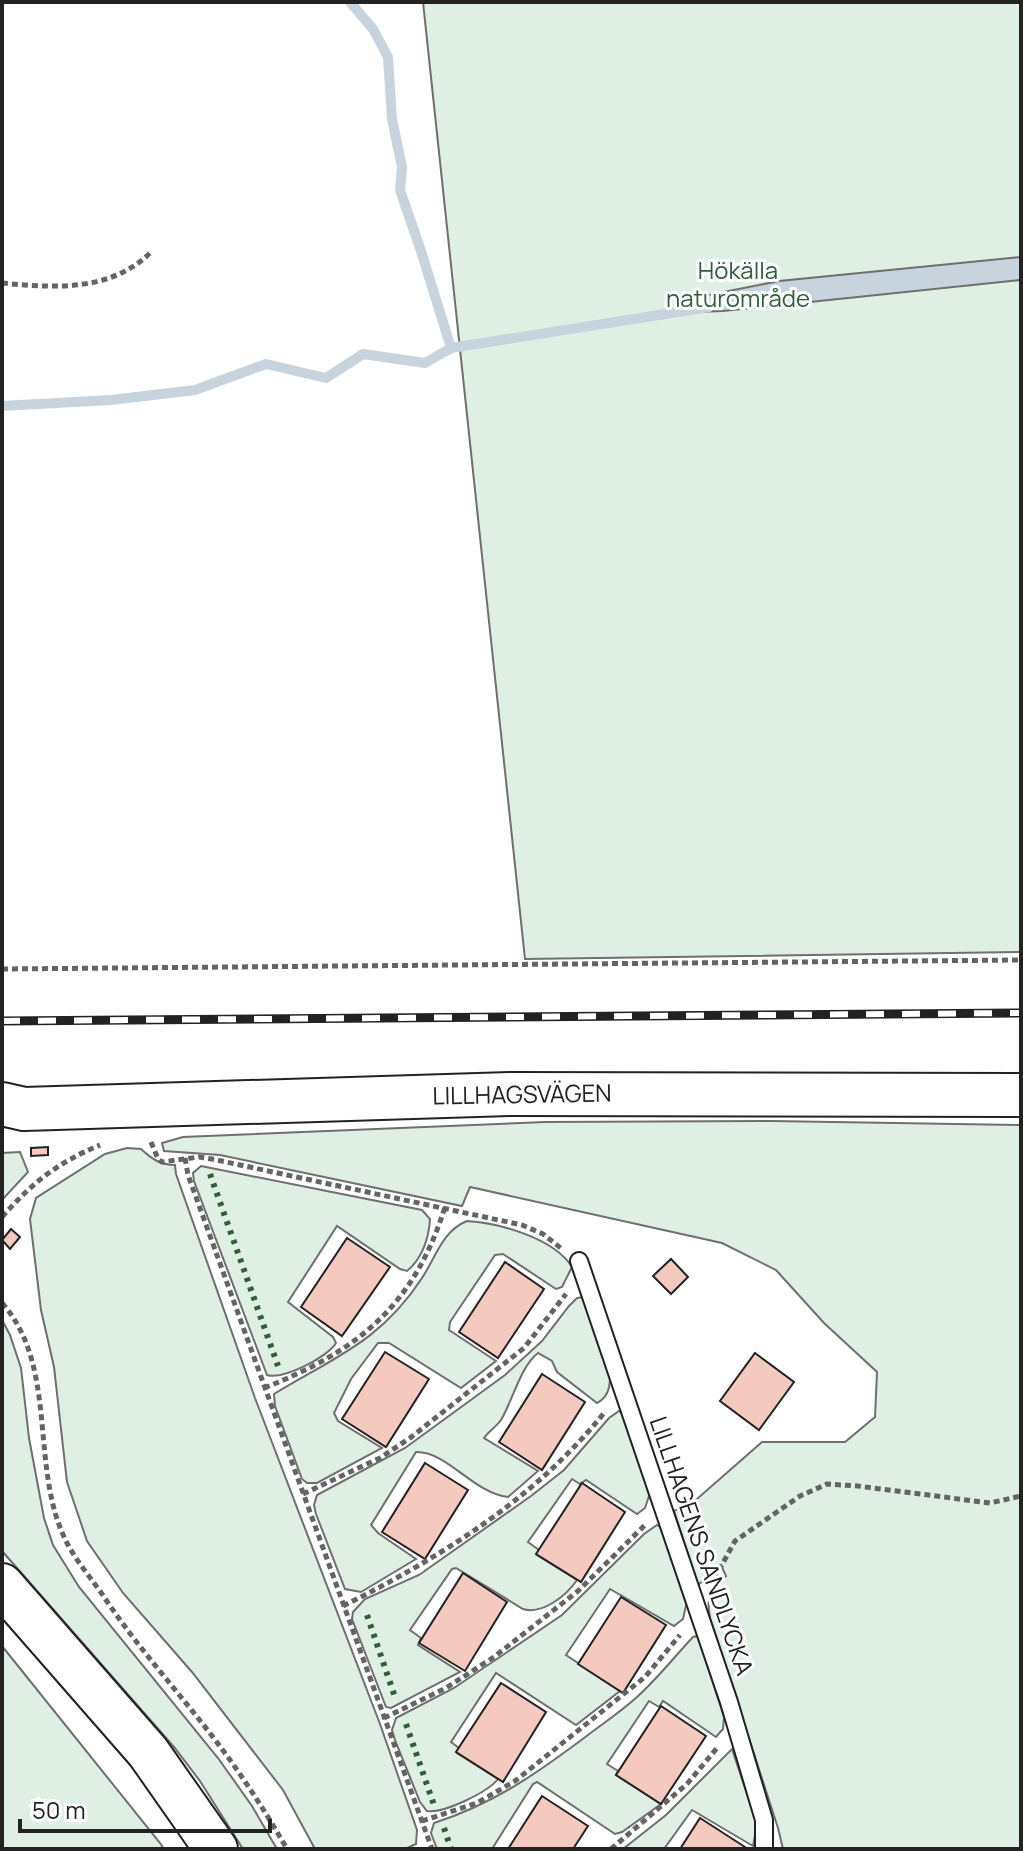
<svg xmlns="http://www.w3.org/2000/svg" width="1023" height="1851" font-family="Manrope,sans-serif">
	<style>
		.green { fill: #e0efe3; stroke: #6f6f6f; stroke-width: 2 }
		.water { fill: #c7d3dd; stroke: #6f6f6f; stroke-width: 2 }
		.lines { fill: none; stroke-linecap: round; stroke-linejoin: round }
		.stream { stroke: #c7d3dd; stroke-width: 10 }
		.building { fill: #f3c9c0; stroke: #222; stroke-width: 2 }
		.lane-casing { stroke: #222; stroke-width: 20 }
		.secondary-casing { stroke: #222; stroke-width: 46 }
		.path { stroke: #646464; stroke-width: 5; stroke-dasharray: 6 4; stroke-linecap: butt }
		.lane { stroke: #fff; stroke-width: 16 }
		.secondary { stroke: #fff; stroke-width: 42 }
		.rail-casing { stroke: #222; stroke-width: 9 }
		.rail { stroke: #fff; stroke-width: 6; stroke-dasharray: 18; stroke-linecap: butt }
		.hedge { stroke: #2f5e38; stroke-width: 6; stroke-dasharray: 4 6; stroke-linecap: butt }
		.labels { text-anchor: middle; stroke-width: 6; stroke-linejoin: round; paint-order: stroke }
		.park-label { font-size: 24px; fill: #2f5e38; stroke: #fff }
		.street-label { font-size: 24px; fill: #222; stroke: #fff }
	</style>
	<rect width="100%" height="100%" fill="#fff"/>
	<g class="green">
		<polygon points="423,2 1021,2 1021,952 525,959"/>
		<path d="M771 1121 1021 1125V1849H783L778 1828 710 1618C706 1594 709 1592 726 1576L721 1565 698 1585 674 1511 697 1499 762 1442H845L875 1417 877 1372 824 1323 776 1270 722 1243 470 1187 462 1206 220 1155 164 1151 162 1143 183 1137 545 1122Z"/>
		<path d="M127 1148 141 1149C152 1159 160 1165 175 1165L176 1174 255 1398 380 1724 417 1830 416 1844 405 1849H315L283 1790 192 1672 123 1593 87 1541 67 1482 54 1367 41 1310 30 1219 36 1198 105 1154Z"/>
		<polygon points="20,1152 28,1172 2,1200 2,1153"/>
		<path d="M201 1166 422 1210 430 1219C429 1238 422 1259 407 1271L400 1269 337 1226 288 1302 333 1337 336 1343C328 1357 283 1380 267 1375L194 1181 193 1173Z"/>
		<path d="M467 1221C499 1223 554 1238 572 1267L562 1287 556 1289 503 1254 495 1255 450 1322 449 1330 496 1361 461 1388 389 1343H378L351 1379 334 1413 338 1421 382 1448 317 1483H307L302 1479 275 1406 274 1394C335 1357 381 1341 422 1278 436 1257 442 1231 467 1221Z"/>
		<path d="M584 1297C593 1322 629 1387 597 1403L557 1372 552 1361 538 1353C520 1367 513 1400 501 1420 496 1427 489 1431 484 1438L538 1471 508 1497C473 1493 447 1451 416 1452L371 1525 378 1533 416 1559 361 1592 345 1589 316 1514 314 1505 317 1495 405 1448 505 1375 542 1341 569 1306 577 1298Z"/>
		<polygon points="2,1320 10,1335 21,1368 29,1438 44,1518 53,1545 79,1587 218,1758 252,1806 277,1849 243,1849 200,1781 174,1747 2,1551"/>
		<path d="M619 1411 623 1414 650 1493 645 1508 637 1514 586 1480 580 1484 572 1479 528 1542 539 1550 537 1555 577 1580C566 1596 542 1615 523 1609L456 1568 452 1569 410 1630 421 1638 418 1645 460 1672 391 1708 386 1707 352 1619 353 1612 365 1599 419 1575 531 1496 564 1470 609 1418Z"/>
		<path d="M657 1525 662 1528 687 1601 683 1619 674 1626 610 1589 566 1655 620 1691 576 1725 496 1673 451 1742 459 1748 457 1753 498 1779C488 1792 443 1814 427 1811L420 1802 395 1740 392 1730 396 1718 454 1688 562 1615 644 1534Z"/>
		<path d="M698 1636 724 1717 723 1729 716 1737 663 1701 659 1707 649 1701 607 1764 618 1771 616 1775 661 1804 622 1832 615 1834 537 1782 533 1784 492 1849H437L431 1833 434 1823C493 1804 536 1774 584 1738 602 1724 622 1711 638 1696 658 1678 675 1656 693 1637Z"/>
		<polygon points="2,1646 160,1843 164,1849 2,1849"/>
		<polygon points="732,1749 757,1824 753,1846 692,1810 664,1849 623,1849 666,1815"/>
	</g>
	<polygon class="water" points="1021,257 1021,280 723,311 696,312 693,298 779,281"/>
	<g class="lines">
		<g class="stream">
			<polyline points="350,2 373,29 388,57 392,119 402,167 400,190 421,251 451,348"/>
			<polyline points="2,406 111,400 195,390 266,364 326,378 363,354 425,363 451,348 709,307"/>
		</g>
	</g>
	<g class="building">
		<polygon points="48,1147 48,1155 31,1156 31,1148"/>
		<polygon points="11,1229 20,1237 10,1249 2,1240"/>
		<polygon points="347,1238 390,1267 342,1336 301,1307"/>
		<polygon points="671,1259 688,1277 671,1294 653,1276"/>
		<polygon points="505,1262 544,1289 498,1358 459,1332"/>
		<polygon points="385,1352 429,1379 386,1447 342,1419"/>
		<polygon points="755,1353 794,1382 759,1430 720,1401"/>
		<polygon points="542,1374 585,1402 542,1470 499,1442"/>
		<polygon points="425,1463 468,1490 425,1559 382,1532"/>
		<polygon points="582,1483 625,1512 581,1582 536,1554"/>
		<polygon points="463,1573 507,1602 465,1671 419,1643"/>
		<polygon points="621,1597 666,1625 623,1693 578,1664"/>
		<polygon points="501,1683 546,1712 503,1782 456,1752"/>
		<polygon points="661,1706 706,1736 661,1804 616,1775"/>
		<polygon points="542,1796 588,1826 573,1849 508,1849"/>
		<polygon points="700,1818 745,1847 744,1849 680,1849"/>
	</g>
	<g class="lines">
		<defs>
			<polyline id="lane" points="579,1261 729,1702 764,1820 764,1849"/>
			<g id="secondary">
				<polyline points="2,1104 24,1109 510,1094 1021,1095"/>
				<polyline points="2,1585 148,1752 216,1849"/>
			</g>
		</defs>
		<use href="#lane" class="lane-casing"/>
		<use href="#secondary" class="secondary-casing"/>
		<g class="path">
			<path d="M2 283C54 288 110 292 150 253"/>
			<polyline points="2,969 1021,960"/>
			<polyline points="151,1142 158,1159 162,1162 199,1157 212,1159 522,1225 543,1234 562,1249"/>
			<polyline points="185,1158 188,1175 432,1849"/>
			<path d="M2 1217C33 1182 57 1163 100 1145"/>
			<path d="M2 1303C59 1367 29 1467 66 1541 76 1561 92 1579 104 1597 136 1645 174 1687 209 1732 238 1769 264 1809 287 1849"/>
			<path d="M264 1388C358 1351 414 1306 445 1207"/>
			<polyline points="303,1494 380,1458 410,1438 524,1348 566,1294"/>
			<polyline points="714,1579 735,1541 800,1496 827,1484 858,1486 990,1503 1021,1496"/>
			<path d="M343 1606C441 1557 535 1499 604 1413"/>
			<polyline points="384,1718 446,1688 494,1657 578,1591 645,1525"/>
			<polyline points="422,1821 477,1803 515,1781 645,1677 680,1635"/>
			<polyline points="611,1849 687,1784 717,1748"/>
		</g>
		<use href="#lane" class="lane"/>
		<use href="#secondary" class="secondary"/>
		<defs>
			<polyline id="rail" points="2,1021 1021,1013"/>
		</defs>
		<use href="#rail" class="rail-casing"/>
		<use href="#rail" class="rail"/>
		<g class="hedge">
			<polyline points="210,1174 278,1366"/>
			<polyline points="367,1615 396,1700"/>
			<polyline points="406,1724 434,1805"/>
			<polyline points="444,1828 451,1849"/>
		</g>
	</g>
	<g class="labels">
		<g class="park-label">
			<text x="738" y="279">Hökälla<tspan x="738" dy="28">naturområde</tspan></text>
		</g>
		<g class="street-label">
			<text transform="translate(522 1095) rotate(-1)" y="8">LILLHAGSVÄGEN</text>
			<text transform="translate(701 1546) rotate(71)" y="8">LILLHAGENS SANDLYCKA</text>
		</g>
	</g>
	<rect width="1023" height="1851" fill="none" stroke="#222222" stroke-width="8"/>
	<path d="M20 1819v12h250v-12" fill="none" stroke="#222222" stroke-width="4"/>
	<text x="32" y="1819" font-size="24" fill="#222222" stroke="#ffffff" stroke-width="6" paint-order="stroke">50 m</text>
</svg>
